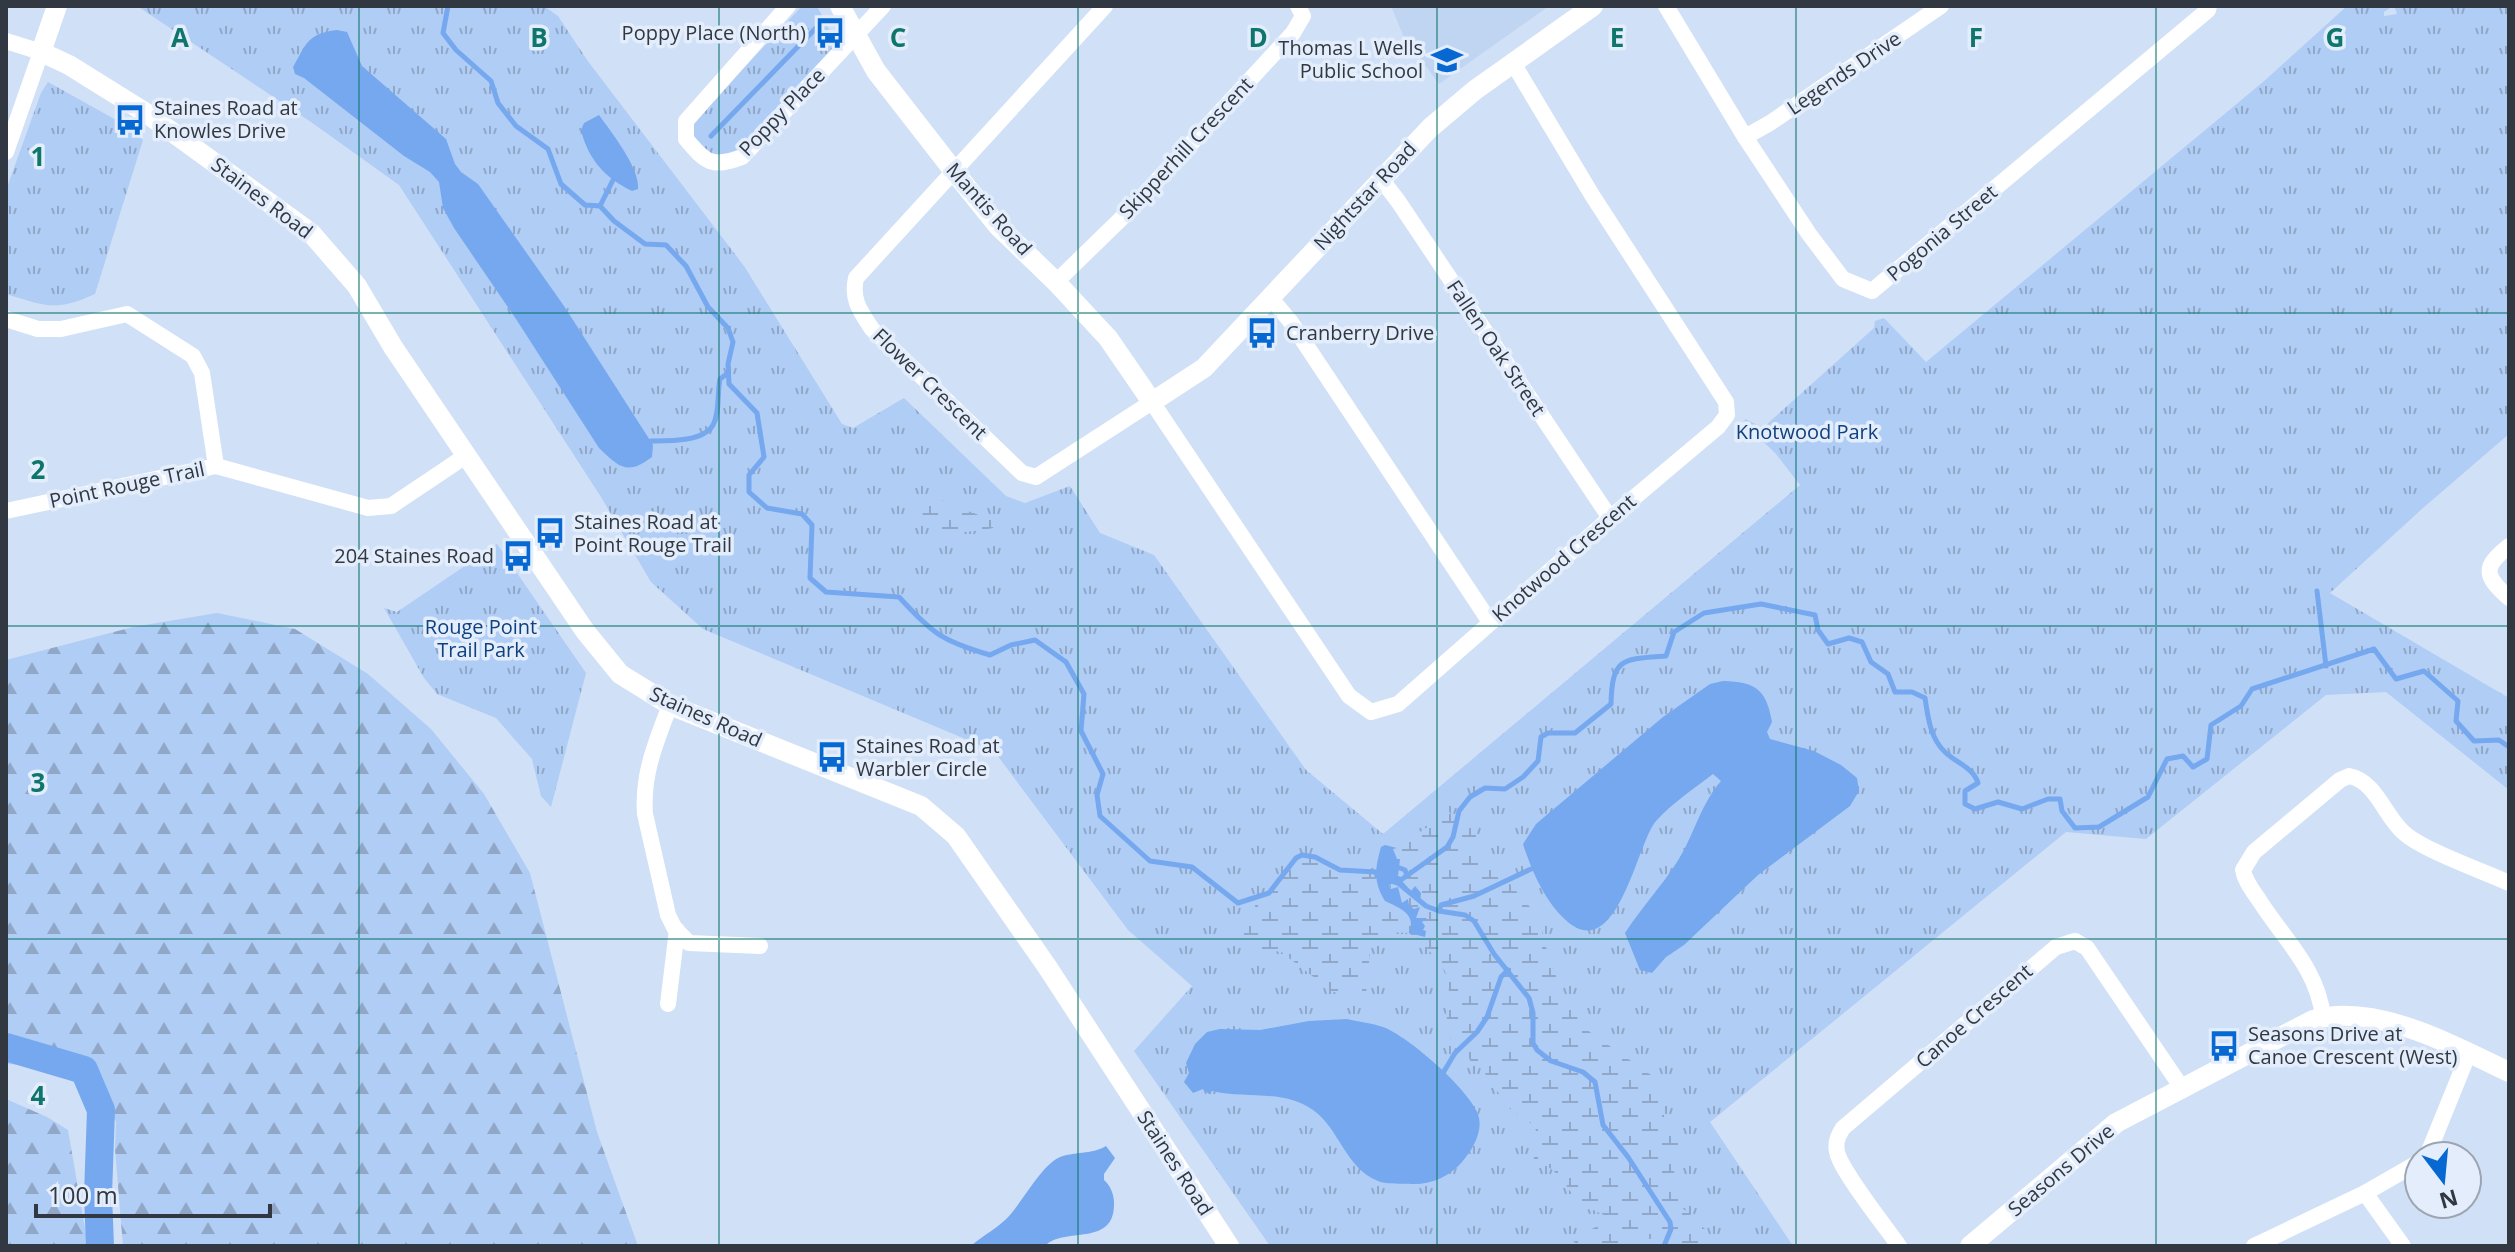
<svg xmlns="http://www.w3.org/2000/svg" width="2515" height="1252" font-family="'Open Sans',sans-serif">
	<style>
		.built { fill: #c0d5f1 }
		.grass { fill: url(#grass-tufts) }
		.forest { fill: url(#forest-firs) }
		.wetland { fill: url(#wetland-marsh) }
		.water { fill: #75a8ee }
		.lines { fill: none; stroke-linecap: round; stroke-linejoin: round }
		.stream { stroke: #75a8ee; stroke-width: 5 }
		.river { stroke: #75a8ee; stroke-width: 28 }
		.minor { stroke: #fff; stroke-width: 16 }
		.tertiary { stroke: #fff; stroke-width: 20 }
		.grid { fill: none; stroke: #0f766e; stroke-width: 2; stroke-opacity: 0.55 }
		.labels { text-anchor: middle; stroke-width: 7; stroke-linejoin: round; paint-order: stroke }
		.poi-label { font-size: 20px; fill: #313841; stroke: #e3edfb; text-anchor: start }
		.street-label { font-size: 20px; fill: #313841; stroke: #e3edfb }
		.park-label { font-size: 20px; fill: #0f417f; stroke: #e3edfb }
		.grid-label { font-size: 26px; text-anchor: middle; font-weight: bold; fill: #0f766e; stroke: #e3edfb; stroke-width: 7; stroke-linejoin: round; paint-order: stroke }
	</style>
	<defs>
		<pattern id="grass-tufts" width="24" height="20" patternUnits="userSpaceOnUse" patternTransform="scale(2)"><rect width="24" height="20" fill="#b0cdf5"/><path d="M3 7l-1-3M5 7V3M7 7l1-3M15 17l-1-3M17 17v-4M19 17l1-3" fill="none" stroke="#90a7c8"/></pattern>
		<pattern id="forest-firs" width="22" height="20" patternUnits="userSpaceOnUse" patternTransform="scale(2)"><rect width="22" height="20" fill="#b0cdf5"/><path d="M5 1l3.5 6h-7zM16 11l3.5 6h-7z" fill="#90a7c8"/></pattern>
		<pattern id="wetland-marsh" width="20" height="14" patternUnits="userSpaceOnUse" patternTransform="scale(2)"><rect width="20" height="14" fill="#b0cdf5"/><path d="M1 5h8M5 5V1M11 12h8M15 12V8" fill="none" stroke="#90a7c8"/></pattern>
	</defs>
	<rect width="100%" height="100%" fill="#d0e0f7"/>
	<polygon class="built" points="1391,6 1549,6 1439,84 1403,35"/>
	<g class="grass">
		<polygon points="137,6 544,6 558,16 587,60 744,266 842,424 853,428 904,398 1006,496 1025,503 1070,486 1100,533 1154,555 1306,770 1383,834 1800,485 1776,454 1744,423 1745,419 1760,426 1766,425 1874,328 1875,321 1884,318 1926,362 2263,82 2347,6 2393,6 2384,12 2384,16 2397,14 2394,6 2509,6 2509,434 2423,508 2330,593 2509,698 2509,790 2386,692 2326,695 2146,839 2066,832 1710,1122 1793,1246 1270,1246 1134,1051 1192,986 1128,930 994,751 703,629 651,582 601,497 399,185 311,122"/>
		<path d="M802 6H817L837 45 734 155 714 160C700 150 692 140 693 122Z"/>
		<path d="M48 82 118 121 143 140 95 294C55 312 46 306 6 294V190L41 93Z"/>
		<polygon points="497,544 586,673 551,807 541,796 532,759 496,718 437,694 424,678 384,608 397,612"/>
	</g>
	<g class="forest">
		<polygon points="217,613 295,629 368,674 431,729 484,794 530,873 597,1132 638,1246 123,1246 115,1149 116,1122 109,1104 90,1084 51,1066 6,1064 6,660 133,627"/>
		<polygon points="6,1099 47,1117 68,1130 88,1246 6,1246"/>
	</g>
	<g class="wetland">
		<path d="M936 497 949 504 995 521 993 528C970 532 920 541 922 506L929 498Z"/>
		<path d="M1443 807 1448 810 1452 816 1474 815 1478 857 1482 865 1502 875 1530 907 1542 926V942L1550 953 1549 960 1563 992 1578 1019 1587 1030 1651 1075 1664 1091V1117L1667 1129 1685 1151C1660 1184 1687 1181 1677 1207 1693 1211 1696 1224 1708 1231V1240L1696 1246H1664L1668 1237 1630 1241 1623 1246H1579L1573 1241 1575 1237 1602 1224 1606 1216 1591 1209 1582 1210C1568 1188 1560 1169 1534 1160L1533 1143 1537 1132 1532 1124 1509 1108 1482 1069 1472 1064 1465 1050 1450 1038 1446 1013 1450 1004 1449 991 1445 971 1429 950 1409 933 1386 932 1377 938 1370 949 1366 995 1333 992 1280 951 1251 955 1242 928 1254 913 1256 899C1279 890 1282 866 1302 855L1315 857 1340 870 1376 872C1373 901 1393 900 1410 916L1412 932 1420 937 1424 932 1422 918 1416 919 1419 909C1401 908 1400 892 1389 887L1393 882 1398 883 1419 900 1404 886 1403 878 1398 876 1396 852 1392 849C1403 836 1431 835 1443 807Z"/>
	</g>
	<g class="water">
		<path d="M337 30 347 32 362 66 446 139 455 164 461 172 478 184 564 306 653 445 652 457C627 476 619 467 599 448L516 319 454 228 443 208 439 182 430 172 404 156 304 78 295 74 293 67C307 43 307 34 337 30Z"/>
		<path d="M599 115C611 132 640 168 638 189L632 191C605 178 588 159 581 130L584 123Z"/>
		<path d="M1723 681C1756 682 1766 689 1772 722L1767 732 1770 739 1814 751 1841 765 1857 778 1859 791 1850 806 1758 875 1684 945 1666 957 1652 973 1640 970 1625 933C1641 908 1661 887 1677 862 1694 836 1700 805 1721 781L1713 774C1695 788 1672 803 1656 821 1637 843 1618 961 1569 923 1546 904 1532 872 1523 844L1536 824 1663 717 1710 684Z"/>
		<path d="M1385 845 1397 848 1393 849 1397 859H1400L1398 876 1404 878 1402 881 1411 891 1415 886 1421 893 1420 902 1398 883 1393 882 1389 886 1391 889 1398 887 1402 903 1408 899 1409 905 1414 909 1420 907 1416 918H1427L1422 922 1425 926 1423 930 1426 931 1425 937 1409 933C1417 913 1399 908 1385 901 1373 881 1375 869 1381 847Z"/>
		<path d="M1347 1019C1359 1022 1372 1023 1383 1027 1409 1037 1466 1087 1477 1112 1485 1129 1473 1149 1462 1162 1450 1176 1433 1184 1414 1184 1404 1183 1387 1185 1378 1181 1345 1168 1340 1129 1313 1110 1283 1089 1246 1099 1212 1091L1209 1094 1203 1089 1193 1093 1184 1082 1189 1073 1186 1063 1195 1044 1207 1032 1220 1029 1260 1030 1309 1021Z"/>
		<path d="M1106 1146 1115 1158 1104 1174V1180C1110 1185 1114 1194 1114 1203 1115 1248 1064 1226 1045 1246H971C983 1235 1000 1227 1010 1215 1023 1200 1042 1166 1058 1158 1073 1151 1092 1155 1106 1146Z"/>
	</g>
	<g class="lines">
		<g class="stream">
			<path d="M448 6 443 33 456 50 491 81 498 103 516 126 548 149 561 184 585 205 600 206 614 221 645 244 666 245 686 266 708 307 728 328 733 342 728 364 729 384 757 413 764 457 749 475V492L767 508 802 514 812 525 810 578 826 592 899 597C933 634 942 641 990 655L1011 645 1035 640 1066 662 1084 694 1081 731 1103 774 1097 795 1100 816 1150 861 1192 867 1238 903 1269 893 1296 858 1302 855 1315 857 1340 870 1376 872 1377 876"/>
			<polyline points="711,136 816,28"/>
			<polyline points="600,206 613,180"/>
			<path d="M651 441C669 441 703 442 713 425 720 413 717 392 720 379L728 373"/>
			<polyline points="2317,591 2326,666"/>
			<polyline points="1400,868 1405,870 1407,876"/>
			<polyline points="1391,881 1398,883 1426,906 1439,911 1465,915 1474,921 1494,954 1529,998 1533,1013 1533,1043 1537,1050 1551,1061 1583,1072 1595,1082 1603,1125 1628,1157 1670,1222 1671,1229 1664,1246"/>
			<path d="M1398 882 1447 847 1453 837 1459 811 1470 797 1485 788 1505 789 1523 777 1538 761 1541 737 1548 733H1575L1611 704C1612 657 1623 659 1666 656L1674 632 1704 613 1761 604 1815 615 1818 630 1828 644 1849 638 1862 642 1871 662 1888 674 1895 692H1912L1925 698C1928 717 1930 738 1945 752 1956 763 1973 767 1978 783L1965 791V804L1975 809 1998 802 2022 809 2048 799H2060L2062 811 2075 828 2099 827 2148 797 2167 759 2183 756 2193 767 2207 759 2211 725 2241 706 2252 689 2374 649 2396 679 2424 671 2458 701 2456 721 2474 741 2499 740 2509 747"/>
			<polyline points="1439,911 1441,905 1474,896 1531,869"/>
			<polyline points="1443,1073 1455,1053 1477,1032 1487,1017 1501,977 1508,970"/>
		</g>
		<polyline class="river" points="6,1047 84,1070 101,1110 98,1195 100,1246"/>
		<g class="minor">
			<path d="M788 6 686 121V139C706 163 712 168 742 157L883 6"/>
			<path d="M1105 6 856 278C851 299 860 311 872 329L1022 473 1036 477 1152 402 1349 696 1371 712 1398 704 1610 518 1718 427 1727 415 1726 402 1592 195 1513 63"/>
			<polyline points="1666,6 1745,137 1809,234 1843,279 1872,291 2208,10 2209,6"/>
			<polyline points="6,41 41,52 6,152"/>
			<polyline points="1745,137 1770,123 1941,6"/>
			<polyline points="1381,179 1398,201 1610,518"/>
			<polyline points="1056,282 1129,211 1293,33 1303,16 1298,6"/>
			<polyline points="1270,297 1290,321 1490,622"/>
			<polyline points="6,319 38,329 61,329 127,314 193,356 202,373 216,466"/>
			<polyline points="6,511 216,466 368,508 391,506 467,455"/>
			<path d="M2509 546C2483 567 2483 575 2509 598"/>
			<path d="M670 705C656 742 642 774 645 814L668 915 675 929 689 943 760 946"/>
			<polyline points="668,1004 677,930"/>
			<path d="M2323 1017C2318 970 2285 940 2261 903 2254 892 2245 882 2243 870L2254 852 2340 780 2349 776C2376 781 2384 815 2403 832 2422 850 2483 871 2509 883"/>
			<polyline points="2427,1156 2468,1055"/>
			<polyline points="2365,1193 2403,1246"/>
			<path d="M1899 1246C1885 1226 1841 1171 1837 1152 1835 1142 1838 1136 1843 1128L2056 947 2075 941 2087 948 2182 1088"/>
			<polyline points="2254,1246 2365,1193 2419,1162"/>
		</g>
		<g class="tertiary">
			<polyline points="57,6 41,52 69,65 146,113 311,233 357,286 393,347 585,631 620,674 670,705 921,806 956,836 1048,968 1229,1246"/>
			<polyline points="840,6 876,71 953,170 998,226 1056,282 1108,338 1152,402 1204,368 1430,128 1475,90 1593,6"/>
			<path d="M1970 1246 2116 1123 2313 1020C2375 1002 2454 1046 2509 1072"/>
		</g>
	</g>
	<path class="grid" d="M359 6V1246M719 6V1246M1078 6V1246M1437 6V1246M1796 6V1246M2156 6V1246M6 313H2509M6 626H2509M6 939H2509"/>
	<defs>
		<symbol id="bus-bare" viewBox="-9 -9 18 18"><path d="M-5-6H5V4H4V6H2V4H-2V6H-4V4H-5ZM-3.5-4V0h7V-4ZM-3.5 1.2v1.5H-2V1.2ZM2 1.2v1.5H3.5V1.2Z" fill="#0768d1" stroke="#e3edfb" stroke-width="2.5" paint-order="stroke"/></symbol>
		<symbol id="school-bare" viewBox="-9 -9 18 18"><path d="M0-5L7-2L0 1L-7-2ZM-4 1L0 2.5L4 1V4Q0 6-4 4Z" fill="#0768d1" stroke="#e3edfb" stroke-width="2.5" paint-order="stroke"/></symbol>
	</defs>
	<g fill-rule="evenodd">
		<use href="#bus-bare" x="808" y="11" width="44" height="44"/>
		<use href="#school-bare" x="1425" y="38" width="44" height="44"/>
		<use href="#bus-bare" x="108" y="98" width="44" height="44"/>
		<use href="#bus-bare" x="1240" y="311" width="44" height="44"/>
		<use href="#bus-bare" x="528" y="511" width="44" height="44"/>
		<use href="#bus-bare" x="496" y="534" width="44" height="44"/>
		<use href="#bus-bare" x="810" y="735" width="44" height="44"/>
		<use href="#bus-bare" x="2202" y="1024" width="44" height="44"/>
	</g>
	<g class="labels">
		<g class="poi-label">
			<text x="806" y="40" text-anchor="end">Poppy Place (North)</text>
			<text x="1423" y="55" text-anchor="end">Thomas L Wells<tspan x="1423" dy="23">Public School</tspan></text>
			<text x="154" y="115">Staines Road at<tspan x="154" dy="23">Knowles Drive</tspan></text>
			<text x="1286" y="340">Cranberry Drive</text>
			<text x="574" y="529">Staines Road at<tspan x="574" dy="23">Point Rouge Trail</tspan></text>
			<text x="494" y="563" text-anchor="end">204 Staines Road</text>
			<text x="856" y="753">Staines Road at<tspan x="856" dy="23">Warbler Circle</tspan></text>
			<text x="2248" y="1041">Seasons Drive at<tspan x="2248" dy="23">Canoe Crescent (West)</tspan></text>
		</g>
		<g class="street-label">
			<text transform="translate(1844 73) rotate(-34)" y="7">Legends Drive</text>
			<text transform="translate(782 112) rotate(-46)" y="7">Poppy Place</text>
			<text transform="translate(1186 148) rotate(-47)" y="7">Skipperhill Crescent</text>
			<text transform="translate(1365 196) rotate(-47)" y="7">Nightstar Road</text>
			<text transform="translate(262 198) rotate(37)" y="7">Staines Road</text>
			<text transform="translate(989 209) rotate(48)" y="7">Mantis Road</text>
			<text transform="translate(1942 233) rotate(-40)" y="7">Pogonia Street</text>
			<text transform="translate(1496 348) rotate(56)" y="7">Fallen Oak Street</text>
			<text transform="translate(930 384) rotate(44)" y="7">Flower Crescent</text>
			<text transform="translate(127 485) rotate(-12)" y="7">Point Rouge Trail</text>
			<text transform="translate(1564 558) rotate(-41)" y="7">Knotwood Crescent</text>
			<text transform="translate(706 717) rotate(24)" y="7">Staines Road</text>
			<text transform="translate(1974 1016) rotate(-41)" y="7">Canoe Crescent</text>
			<text transform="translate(1175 1163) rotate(57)" y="7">Staines Road</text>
			<text transform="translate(2061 1170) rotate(-40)" y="7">Seasons Drive</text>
		</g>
		<g class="park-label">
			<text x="1807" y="439">Knotwood Park</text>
			<text x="481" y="634">Rouge Point<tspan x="481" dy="23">Trail Park</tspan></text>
		</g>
	</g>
	<g class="grid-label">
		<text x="180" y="47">A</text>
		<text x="539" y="47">B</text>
		<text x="898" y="47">C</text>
		<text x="1258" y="47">D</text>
		<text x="1617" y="47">E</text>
		<text x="1976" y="47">F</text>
		<text x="2335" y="47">G</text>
		<text x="38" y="166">1</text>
		<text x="38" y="479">2</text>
		<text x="38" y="792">3</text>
		<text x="38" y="1105">4</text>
	</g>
	<rect width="2515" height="1252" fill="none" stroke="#313841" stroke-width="16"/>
	<g transform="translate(2443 1180) rotate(164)"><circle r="38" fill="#e3edfb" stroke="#9ca5b1" stroke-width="2"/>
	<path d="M0-6L14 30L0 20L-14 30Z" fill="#0768d1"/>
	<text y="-12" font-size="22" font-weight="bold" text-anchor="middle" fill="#313841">N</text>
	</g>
	<path d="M36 1204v12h234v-12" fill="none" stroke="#313841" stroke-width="4"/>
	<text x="48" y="1204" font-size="24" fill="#313841" stroke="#e3edfb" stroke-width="6" paint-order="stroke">100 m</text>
</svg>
